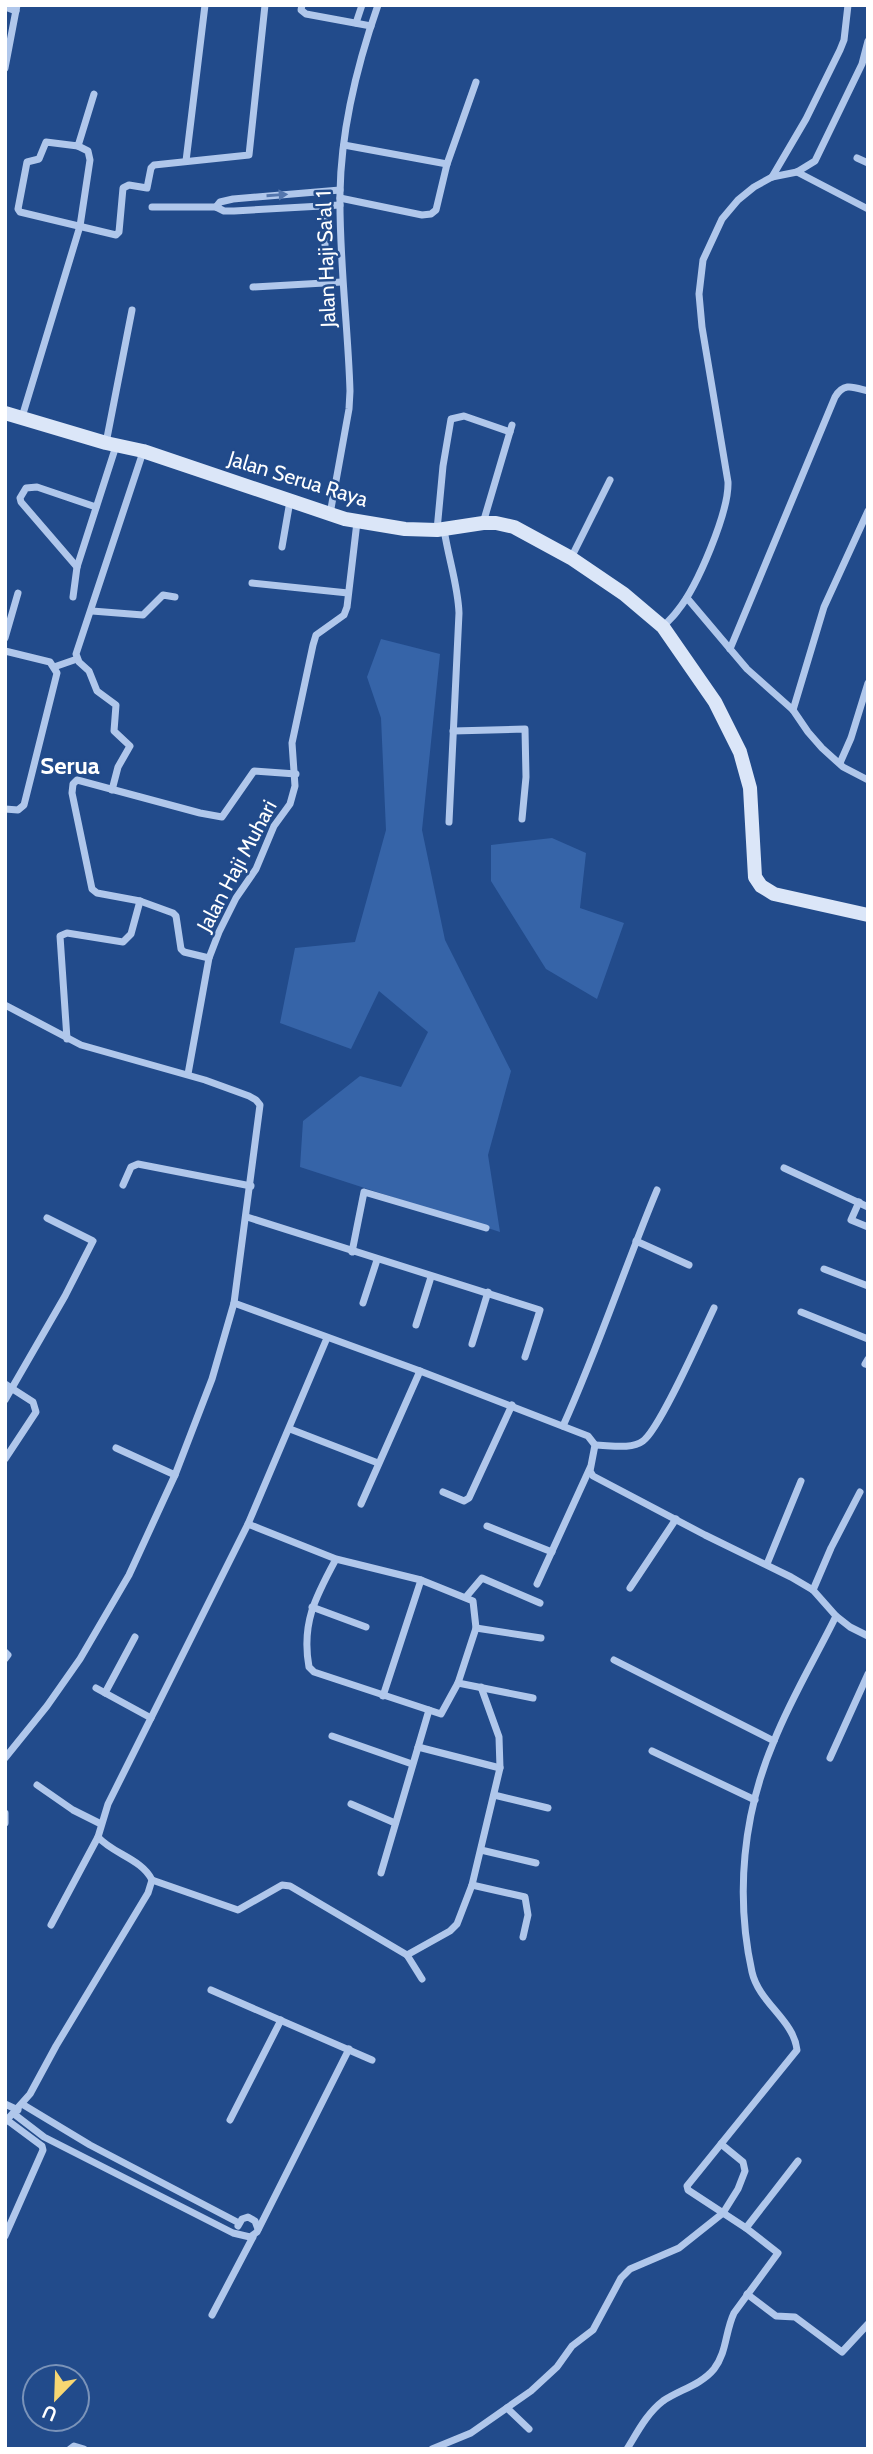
<svg xmlns="http://www.w3.org/2000/svg" width="873" height="2454" font-family="Cabin,sans-serif">
	<style>
		.green { fill: #3664a8 }
		.lines { fill: none; stroke-linecap: round; stroke-linejoin: round }
		.street { stroke: #b0c7eb; stroke-width: 7 }
		.secondary { stroke: #dbe6f8; stroke-width: 14 }
		.oneway { fill: #5476ad }
		.labels { text-anchor: middle; stroke-width: 5; stroke-linejoin: round; paint-order: stroke }
		.street-label { font-size: 21px; fill: #fff; stroke: #224b8b }
		.quarter-label { font-size: 24px; font-weight: bold; fill: #fff; stroke: #224b8b }
	</style>
	<rect width="100%" height="100%" fill="#224b8b"/>
	<g class="green">
		<polygon points="381,639 440,654 422,830 445,940 511,1071 488,1155 500,1232 300,1167 303,1121 360,1076 401,1087 428,1032 379,991 351,1049 280,1023 295,948 355,942 386,830 381,718 367,677"/>
		<polygon points="552,838 586,853 580,908 624,923 597,999 546,969 491,881 491,845"/>
	</g>
	<g class="lines">
		<g class="street">
			<polyline points="302,5 301,10 306,14 371,26"/>
			<polyline points="5,7 16,11"/>
			<polyline points="356,23 362,5"/>
			<polyline points="5,68 17,5"/>
			<polyline points="94,94 78,146 46,142 39,159 27,162 18,209 20,212 116,235 119,232 123,188 129,185 147,188 151,168 154,165 249,155 265,5"/>
			<polyline points="344,145 447,164"/>
			<polyline points="857,158 868,163"/>
			<polyline points="186,161 205,5"/>
			<polyline points="797,172 868,209"/>
			<polyline points="772,177 806,119 840,50 844,40 848,5"/>
			<polyline points="340,198 422,215 431,214 436,210 447,164 476,82"/>
			<polyline points="324,206 326,283"/>
			<polyline points="152,207 216,207 224,211 234,211 340,205"/>
			<polyline points="216,207 220,202 233,199 340,190"/>
			<polyline points="253,287 342,282"/>
			<polyline points="22,417 80,226 90,160 88,151 78,146"/>
			<polyline points="106,443 132,310"/>
			<path d="M330 514 349 409 350 391C348 325 339 260 340 193 341 130 357 65 378 5"/>
			<polyline points="483,523 512,425"/>
			<path d="M444 529C448 557 458 585 459 613L449 822"/>
			<polyline points="437,530 443,466 451,419 464,416 510,432"/>
			<polyline points="282,547 290,501"/>
			<polyline points="571,558 610,480"/>
			<polyline points="77,567 21,502 20,498 26,488 37,487 96,507"/>
			<polyline points="252,583 348,593"/>
			<polyline points="73,597 77,567 116,446"/>
			<polyline points="687,598 747,669 793,710 808,732 822,748 843,767 868,780"/>
			<polyline points="92,611 143,615 163,595 175,597"/>
			<path d="M663 627C668 621 674 616 678 610 697 587 729 512 728 482L702 327 699 294 703 260 722 219 738 200 754 187 772 177 797 172 815 161 862 64 868 41"/>
			<polyline points="5,638 18,593"/>
			<path d="M730 649 835 397C844 382 853 387 868 391"/>
			<polyline points="5,651 50,662 57,673 24,805 18,810 5,809"/>
			<polyline points="54,667 77,659"/>
			<polyline points="793,710 824,607 868,511"/>
			<polyline points="453,731 525,729 526,777 522,819"/>
			<polyline points="840,763 851,738 868,683"/>
			<polyline points="112,790 118,767 130,746 114,731 116,705 97,691 89,671 79,662 76,654 143,452"/>
			<polyline points="209,958 184,952 181,949 176,916 173,913 140,901 97,893 92,889 72,793 73,784 77,780 81,781 200,813 222,817 254,771 296,774"/>
			<polyline points="5,1005 81,1045 205,1080 249,1096 256,1100 260,1105 234,1303 212,1379 175,1475 129,1575 80,1659 47,1706 5,1758"/>
			<polyline points="67,1039 60,936 67,933 123,942 131,934 140,901"/>
			<polyline points="188,1074 209,958 219,932 236,898 256,869 274,826 290,804 295,786 292,743 313,645 316,635 344,615 347,607 357,522"/>
			<polyline points="784,1168 868,1207"/>
			<polyline points="123,1185 131,1167 138,1164 251,1186"/>
			<polyline points="859,1202 851,1220 868,1227"/>
			<polyline points="247,1217 540,1310 525,1357"/>
			<polyline points="636,1241 689,1265"/>
			<polyline points="352,1252 364,1192 486,1228"/>
			<polyline points="824,1269 868,1286"/>
			<path d="M234 1303 420 1371 588 1436 595 1445 590 1471 593 1476 705 1535 791 1577 813 1590 836 1616C816 1657 791 1698 774 1741 743 1814 735 1895 752 1972 759 2003 794 2020 797 2050L687 2186 688 2190 746 2228 778 2253 734 2313C725 2332 727 2352 714 2369 701 2385 679 2390 663 2401 647 2413 637 2433 627 2449"/>
			<polyline points="363,1303 377,1260"/>
			<polyline points="801,1312 868,1339"/>
			<polyline points="416,1325 431,1277"/>
			<polyline points="472,1344 488,1292"/>
			<polyline points="868,1359 865,1364 868,1365"/>
			<polyline points="5,1384 33,1402 36,1412 5,1459"/>
			<polyline points="5,1400 65,1296 93,1241 47,1218"/>
			<path d="M563 1426C598 1349 624 1269 657 1190"/>
			<polyline points="290,1429 378,1463"/>
			<path d="M595 1445C609 1445 631 1450 643 1441 660 1429 702 1333 714 1308"/>
			<polyline points="116,1448 175,1475"/>
			<polyline points="443,1492 464,1501 469,1498 512,1405"/>
			<polyline points="361,1504 420,1371"/>
			<path d="M248 1524 336 1559 421 1580 473 1601 476 1628 458 1683 441 1714 314 1672 309 1667C301 1623 316 1596 336 1559"/>
			<polyline points="487,1526 552,1552"/>
			<polyline points="767,1564 801,1481"/>
			<polyline points="537,1584 590,1468"/>
			<polyline points="630,1588 676,1519"/>
			<polyline points="813,1590 831,1548 860,1492"/>
			<polyline points="466,1597 482,1578 540,1603"/>
			<polyline points="312,1607 366,1627"/>
			<polyline points="836,1616 850,1627 868,1636"/>
			<polyline points="476,1628 541,1638"/>
			<polyline points="5,1652 8,1655 5,1659"/>
			<polyline points="614,1660 774,1741"/>
			<polyline points="458,1683 533,1698"/>
			<polyline points="96,1688 151,1718"/>
			<polyline points="105,1693 135,1637"/>
			<polyline points="383,1696 421,1580"/>
			<polyline points="332,1736 412,1764"/>
			<polyline points="418,1747 500,1768"/>
			<polyline points="652,1751 755,1800"/>
			<polyline points="830,1758 868,1674"/>
			<polyline points="37,1785 73,1810 101,1824"/>
			<polyline points="494,1795 548,1808"/>
			<polyline points="351,1804 395,1823"/>
			<polyline points="5,1813 5,1823"/>
			<polyline points="481,1850 536,1863"/>
			<polyline points="381,1873 429,1710"/>
			<polyline points="152,1880 238,1910 282,1885 290,1886 407,1955 422,1979"/>
			<polyline points="472,1885 525,1897 528,1915 523,1937"/>
			<polyline points="51,1925 98,1837"/>
			<polyline points="407,1955 450,1931 457,1924 472,1885 500,1768 499,1737 481,1687"/>
			<polyline points="211,1990 372,2060"/>
			<polyline points="5,2104 18,2110"/>
			<polyline points="22,2104 90,2145 239,2223"/>
			<polyline points="14,2114 44,2137 233,2233 250,2237 257,2232 349,2049"/>
			<polyline points="230,2120 281,2020"/>
			<path d="M5 2122 30 2094 56 2046 148 1893 152 1880C142 1859 113 1854 98 1837L108 1804 248 1524 327 1338"/>
			<polyline points="238,2226 242,2219 248,2217 255,2221 258,2229"/>
			<polyline points="746,2228 798,2161"/>
			<polyline points="5,2236 43,2150 42,2146 7,2120"/>
			<polyline points="747,2294 776,2316 795,2317 842,2352 868,2324"/>
			<polyline points="212,2315 253,2237"/>
			<polyline points="507,2408 529,2429"/>
			<polyline points="70,2449 74,2446 84,2449"/>
			<polyline points="432,2449 471,2433 531,2391 557,2367 572,2346 593,2330 621,2278 630,2269 679,2248 723,2213 738,2189 745,2171 743,2162 721,2144"/>
		</g>
		<polyline class="secondary" points="5,413 106,443 143,451 345,519 405,529 437,530 483,523 496,523 514,527 571,558 624,594 663,627 715,702 740,752 750,788 755,877 761,886 774,894 868,915"/>
	</g>
	<defs><path id="oneway-solid" d="M-6-.8H1V-3.2L6.5 0L1 3.2V.8H-6Z" transform="scale(1.75)"/></defs>
	<use class="oneway" href="#oneway-solid" transform="translate(277 195) rotate(-4)"/>
	<g class="labels">
		<g class="street-label">
			<text transform="translate(326 259) rotate(-92)" y="7">Jalan Haji Sa'al 1</text>
			<text transform="translate(298 479) rotate(17)" y="7">Jalan Serua Raya</text>
			<text transform="translate(237 866) rotate(-62)" y="7">Jalan Haji Muhari</text>
		</g>
		<g class="quarter-label">
			<text x="70" y="774">Serua</text>
		</g>
	</g>
	<rect width="873" height="2454" fill="none" stroke="#ffffff" stroke-width="14"/>
	<g transform="translate(56 2398) rotate(203)"><circle r="33" fill="#224b8b" stroke="#7a93b9" stroke-width="2"/>
	<path d="M0-5L12 26L0 18L-12 26Z" fill="#f7d772"/>
	<text y="-10" font-size="19" font-weight="bold" text-anchor="middle" fill="#ffffff">U</text>
	</g>
</svg>
